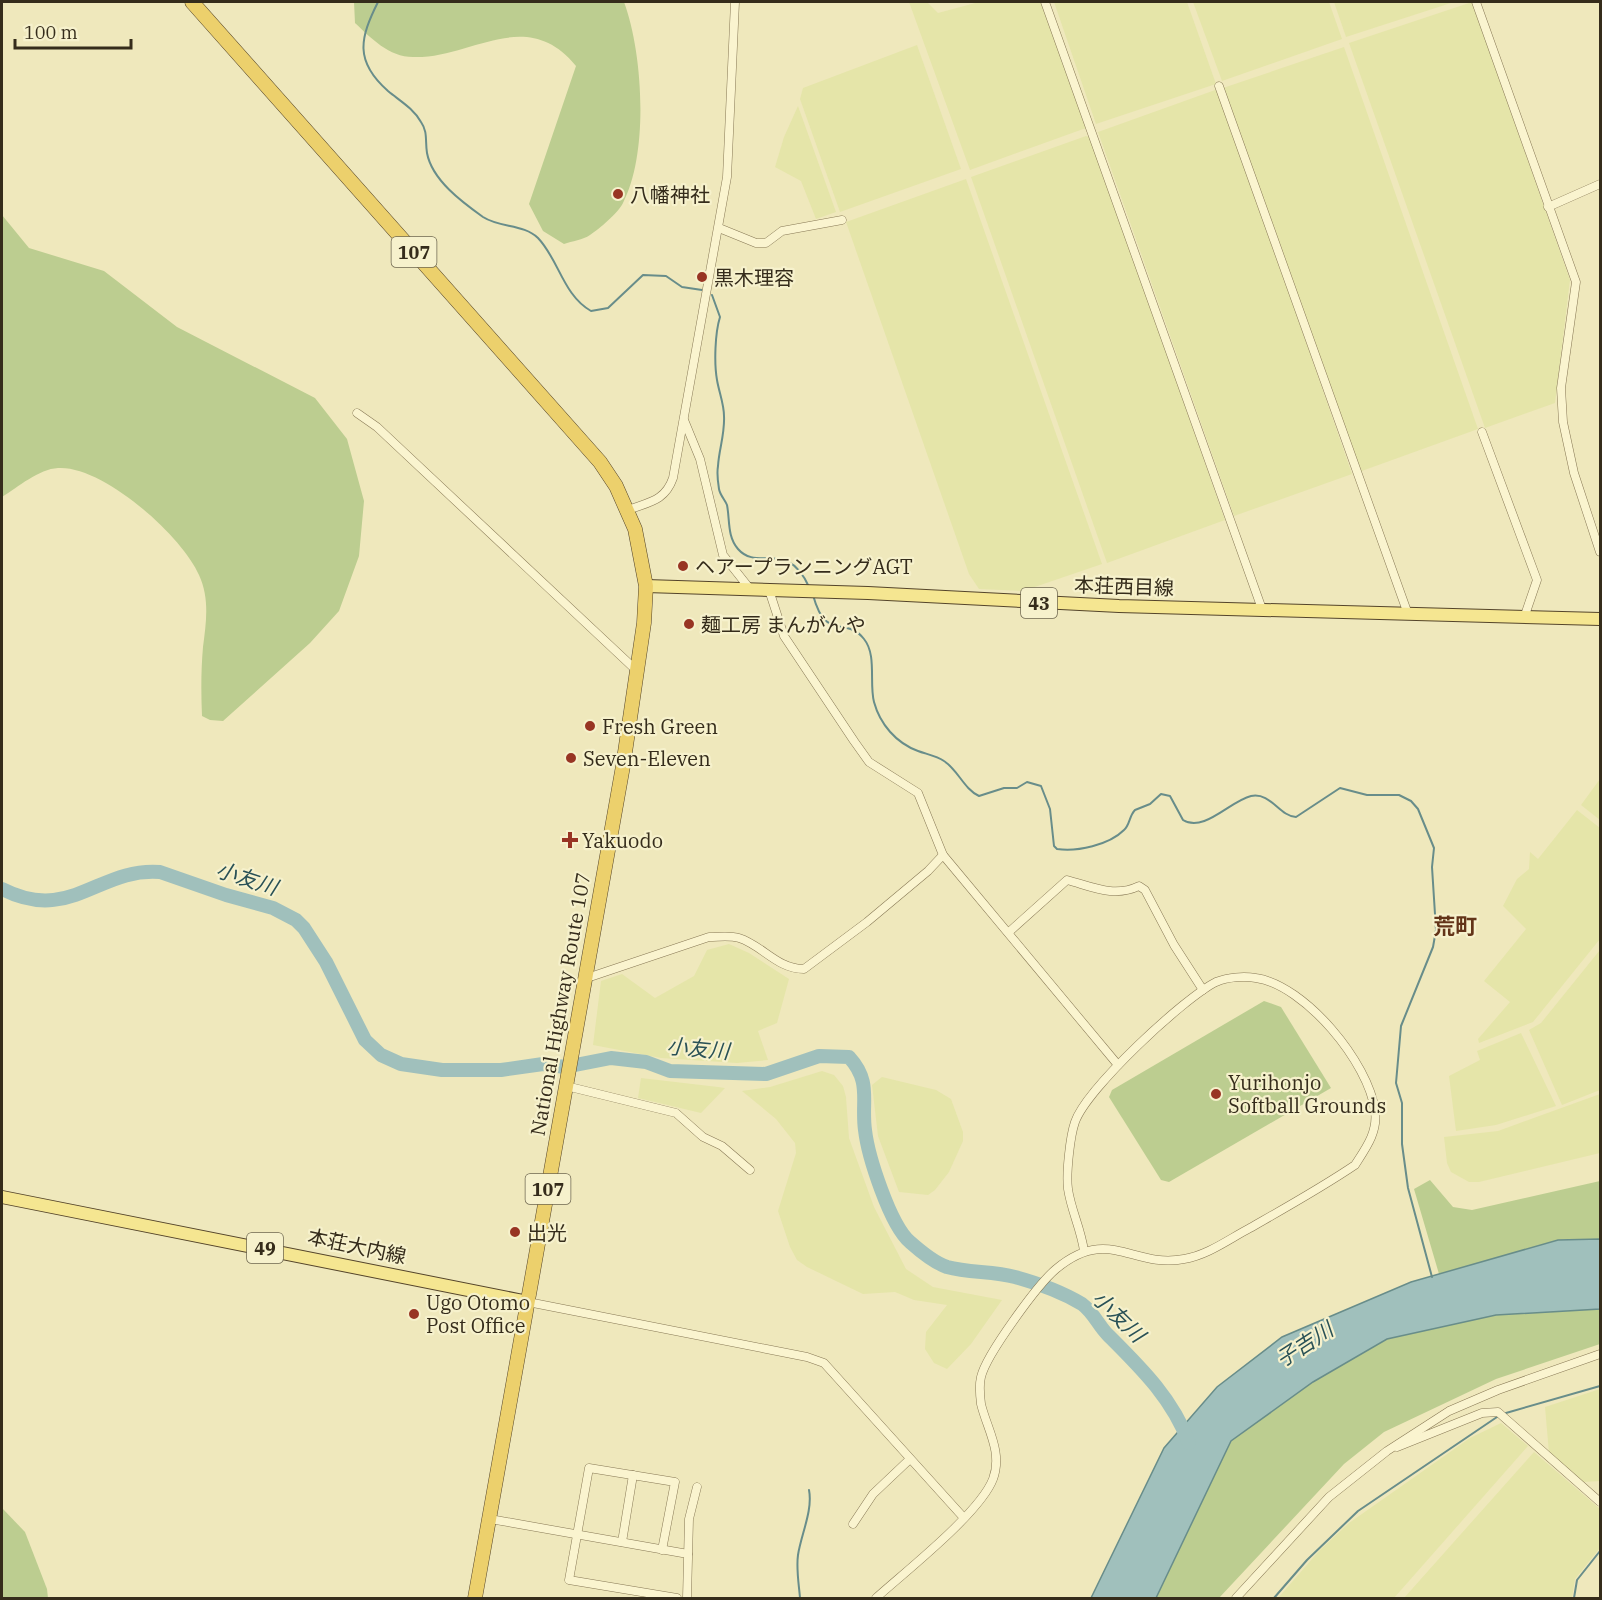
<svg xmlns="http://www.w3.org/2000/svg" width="1602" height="1600" viewBox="0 0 1602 1600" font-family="'IBM Plex Serif','Noto Sans JP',serif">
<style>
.farmland{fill:#e5e5a9}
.green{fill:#bccd90}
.water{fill:#a0c0bc;stroke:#688d8a;stroke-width:1.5}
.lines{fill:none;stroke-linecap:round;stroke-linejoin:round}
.stream{stroke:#688d8a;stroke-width:2}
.river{stroke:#a0c0bc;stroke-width:14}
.minor-casing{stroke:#877855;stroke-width:9}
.primary-casing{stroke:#54442a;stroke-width:14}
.trunk-casing{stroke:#54442a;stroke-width:15}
.minor{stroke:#faf4cf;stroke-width:8}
.primary{stroke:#f5e691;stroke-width:12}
.trunk{stroke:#ecd06c;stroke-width:14}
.poi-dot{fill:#983523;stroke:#f6f1cc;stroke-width:2}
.labels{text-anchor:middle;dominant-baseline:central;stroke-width:4.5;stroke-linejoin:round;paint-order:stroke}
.shield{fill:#f6f1cc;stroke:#6f6750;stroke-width:1.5}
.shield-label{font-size:18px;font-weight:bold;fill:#352c1b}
.poi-label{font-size:20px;fill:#352c1b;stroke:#f6f1cc;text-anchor:start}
.street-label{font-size:20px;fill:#352c1b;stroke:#f6f1cc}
.water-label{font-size:21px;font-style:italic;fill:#295156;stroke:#f6f1cc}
.quarter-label{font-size:22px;font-weight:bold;fill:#633418;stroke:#f6f1cc}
</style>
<rect width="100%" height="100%" fill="#efe8bc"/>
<g class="farmland">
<polygon points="909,2 927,2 938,13 979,2 1042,2 1086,128 970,170"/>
<polygon points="1054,2 1187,2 1216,84 1096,124"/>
<polygon points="1193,2 1329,2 1342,39 1222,81"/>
<polygon points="1334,2 1454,2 1346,37"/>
<polygon points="1472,2 1570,280 1555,403 1485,428 1349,43"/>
<polygon points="917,45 961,169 840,212 800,99 803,88"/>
<polygon points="1344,47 1478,429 1359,472 1223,88"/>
<polygon points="1218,89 1352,474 1234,516 1098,132"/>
<polygon points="798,106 836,212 816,219 801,181 775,167 784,137"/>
<polygon points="1086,136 1091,138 1225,520 1107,563 971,177"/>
<polygon points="966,179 1102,564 1023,591 979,589 969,574 846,222"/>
<polygon points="1600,779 1600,820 1581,805"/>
<polygon points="1577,810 1600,828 1600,939 1533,1022 1479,1043 1478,1039 1510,1002 1484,981 1526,929 1503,906 1517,879 1529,869 1530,852 1538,859"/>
<polygon points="729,944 749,953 789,979 777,1023 758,1031 768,1060 737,1063 661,1058 593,1045 601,981 622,974 655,998 694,976 707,950"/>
<polygon points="1600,950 1600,1090 1562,1105 1529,1030 1541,1023"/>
<polygon points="1521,1033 1556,1106 1496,1125 1456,1131 1449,1076 1480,1060 1477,1051"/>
<polygon points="822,1071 834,1075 843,1086 846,1097 849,1138 874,1207 906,1269 933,1287 1002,1300 971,1344 947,1369 934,1363 925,1349 926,1332 947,1305 914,1300 895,1292 863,1294 807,1267 797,1260 790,1247 778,1211 796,1153 795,1143 776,1119 742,1091 770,1087"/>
<polygon points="882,1077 936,1090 951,1099 963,1132 963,1141 949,1172 935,1190 928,1195 899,1192 878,1136 872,1085"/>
<polygon points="641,1078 718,1087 725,1088 701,1113 638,1098"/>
<polygon points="1600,1094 1600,1153 1479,1182 1469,1182 1451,1172 1447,1163 1444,1137 1498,1131"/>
<polygon points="1600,1389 1600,1481 1583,1482 1549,1453 1545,1407"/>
<polygon points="1501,1423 1528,1446 1394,1598 1278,1598 1319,1551 1349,1523 1470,1438"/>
<polygon points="1534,1452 1600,1509 1600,1548 1575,1579 1572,1598 1404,1598"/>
</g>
<g class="green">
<path d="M354,2H624C643,53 649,153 623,203C618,213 599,229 590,235C583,240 572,241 564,244L543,231L529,204L576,66C526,5 471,59 413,57C389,57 371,38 355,23Z"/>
<path d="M2,215L29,248L104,271L177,327L315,398L347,439L364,501L359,556L339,611L310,643L223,721L210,720L202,716C201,693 201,670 203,647C206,623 210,599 199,575C182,536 103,465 58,468C39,469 18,487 2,497Z"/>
<polygon points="1264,1001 1281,1007 1331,1088 1169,1182 1161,1180 1109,1097 1112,1090"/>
<polygon points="1430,1180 1453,1207 1472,1210 1600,1181 1600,1239 1558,1240 1439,1274 1414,1189"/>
<polygon points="1600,1309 1600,1344 1496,1379 1384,1432 1344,1464 1219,1598 1156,1598 1231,1441 1313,1382 1387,1339 1496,1315"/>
<polygon points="2,1508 25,1532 47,1589 48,1598 2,1598"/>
</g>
<polygon class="water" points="1600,1239 1600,1309 1496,1315 1387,1339 1313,1382 1231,1441 1156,1598 1091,1598 1164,1448 1217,1387 1282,1337 1411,1282 1558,1240"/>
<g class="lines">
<g class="stream">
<path d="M378,2C360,38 354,61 388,91C400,101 413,108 421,122C428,132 425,141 427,153C432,180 462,202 483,217C500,228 524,224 538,238C559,260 563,295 591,311L608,308L643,275L666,276L682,287L702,290"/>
<polyline points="932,2 945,2"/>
<path d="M712,295L720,317C715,333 714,363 717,380C719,392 724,404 724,416C725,434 719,449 718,466C717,472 718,483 719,489C720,495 725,500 727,505C730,520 727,536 738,549C758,572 787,538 809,587"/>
<path d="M813,595C826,643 845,615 864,639C877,655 869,683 874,702C880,724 896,743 918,751C926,754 937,756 944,761C958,770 964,789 979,796L1004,788H1017L1027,782L1041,786L1050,809L1054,846L1057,849C1077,852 1109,845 1124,830C1130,825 1129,816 1135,810L1150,804L1161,794L1170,796L1183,820C1204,833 1230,801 1251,796C1271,792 1279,816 1296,817L1340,788L1367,795H1399L1411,801L1418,809L1434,848L1432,867L1436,930L1433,947L1401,1026L1396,1083L1402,1103V1144L1408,1188L1432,1277"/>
<polyline points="1506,1413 1600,1386"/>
<path d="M800,1598C799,1585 796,1569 798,1555C801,1535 813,1510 809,1490"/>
<polyline points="1274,1598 1307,1560 1358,1511 1497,1417"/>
<polyline points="1574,1598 1577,1580 1600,1551"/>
</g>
<path class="river" d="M2,889C70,924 99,867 160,872L226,895L273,908L296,920L304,928L326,962L365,1040L381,1055L401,1064L442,1070H501L543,1064L565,1067L611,1058L646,1062L670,1071L766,1074L819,1056L849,1057C872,1082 861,1101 865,1130C868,1156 890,1225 910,1242C919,1250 935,1263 947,1267C969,1273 993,1271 1015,1277C1037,1283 1062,1292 1082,1304C1094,1313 1098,1325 1108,1335C1141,1368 1172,1398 1189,1443"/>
<g class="minor-casing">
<g id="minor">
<polyline points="1045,2 1262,609"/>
<polyline points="1476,2 1576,282 1561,388 1563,422 1574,473 1600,552"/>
<polyline points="1219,86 1408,614"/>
<polyline points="1548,207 1600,184"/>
<polyline points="719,228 756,243 766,243 782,231 842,220"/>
<polyline points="357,413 377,427 636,670"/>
<polyline points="684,420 700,459 723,555 750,589"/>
<polyline points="1482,432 1537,580 1525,615"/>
<path d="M628,510C649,502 665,501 673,478L727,177L735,2"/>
<polyline points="769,590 784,636 854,741 869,762 918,793 943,855 1118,1065"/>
<path d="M1009,932L1067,880C1093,887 1114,898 1139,886L1145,890L1174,945L1203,990"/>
<path d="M584,979L709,937C719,937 729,935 739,938C762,945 777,969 804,969L867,922L928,871L943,855"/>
<polyline points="566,1086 676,1113 703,1137 722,1146 750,1170"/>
<polyline points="528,1302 807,1357 824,1363 964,1518"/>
<polyline points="1397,1447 1482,1413 1498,1412 1600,1502"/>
<polyline points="490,1519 688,1554"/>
<polyline points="853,1524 873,1494 910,1459"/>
<polyline points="622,1542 633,1475"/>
<polyline points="662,1550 675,1482 589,1468 569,1580 677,1598"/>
<polyline points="687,1598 689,1519 697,1487"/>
<path d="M876,1598C906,1571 980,1513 993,1479C1003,1452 987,1429 981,1404C980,1396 979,1385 981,1377C986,1355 1038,1284 1056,1269C1109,1225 1132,1269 1184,1259C1208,1255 1229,1239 1250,1228C1285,1208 1321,1188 1355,1165C1366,1148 1378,1132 1375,1111C1369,1063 1305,985 1256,978C1244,976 1228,977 1216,982C1184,998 1087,1088 1075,1122C1070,1136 1066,1174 1068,1189C1071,1210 1081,1229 1084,1251"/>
<polyline points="1236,1598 1329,1497 1387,1451 1449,1411 1498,1390 1600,1354"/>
</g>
</g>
<g class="primary-casing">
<g id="primary">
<polyline points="646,586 868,593 1119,606 1600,619"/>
<polyline points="2,1197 528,1302"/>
</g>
</g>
<g class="trunk-casing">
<polyline id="trunk" points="192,2 600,462 616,486 635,529 646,586 644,623 623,766 475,1598"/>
</g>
<use href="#minor" class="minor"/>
<use href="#primary" class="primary"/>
<use href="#trunk" class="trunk"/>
</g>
<g class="poi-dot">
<circle cx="618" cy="194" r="6"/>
<circle cx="702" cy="277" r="6"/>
<circle cx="683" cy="566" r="6"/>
<circle cx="689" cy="624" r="6"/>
<circle cx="590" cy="726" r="6"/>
<circle cx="571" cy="758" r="6"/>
<path d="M567 831h6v6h6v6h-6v6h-6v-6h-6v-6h6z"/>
<circle cx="1216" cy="1094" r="6"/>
<circle cx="515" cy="1232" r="6"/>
<circle cx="414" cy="1314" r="6"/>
</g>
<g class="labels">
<g class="shield">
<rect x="391.5" y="237" width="45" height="30" rx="4.5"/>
<rect x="1021" y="588" width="36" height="30" rx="4.5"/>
<rect x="525.5" y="1174" width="45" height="30" rx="4.5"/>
<rect x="247" y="1233" width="36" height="30" rx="4.5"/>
</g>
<g class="shield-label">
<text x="414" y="252">107</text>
<text x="1039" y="603">43</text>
<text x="548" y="1189">107</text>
<text x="265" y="1248">49</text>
</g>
<g class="poi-label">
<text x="630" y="194">八幡神社</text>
<text x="714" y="277">黒木理容</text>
<text x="695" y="566">ヘアープランニングAGT</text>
<text x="701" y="624">麺工房 まんがんや</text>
<text x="602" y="726">Fresh Green</text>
<text x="583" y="758">Seven-Eleven</text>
<text x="582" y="840">Yakuodo</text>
<text x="1228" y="1082">Yurihonjo<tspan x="1228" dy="23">Softball Grounds</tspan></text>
<text x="527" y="1232">出光</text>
<text x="426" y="1302">Ugo Otomo<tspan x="426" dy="23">Post Office</tspan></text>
</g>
<g class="street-label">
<text transform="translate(1124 586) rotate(2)">本荘西目線</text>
<text transform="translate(560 1004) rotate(-80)">National Highway Route 107</text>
<text transform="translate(357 1246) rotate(12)">本荘大内線</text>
</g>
<g class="water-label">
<text transform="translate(247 878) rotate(18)">小友川</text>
<text transform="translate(698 1048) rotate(5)">小友川</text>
<text transform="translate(1119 1316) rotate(44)">小友川</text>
<text transform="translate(1304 1344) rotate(-33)">子吉川</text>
</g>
<g class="quarter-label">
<text x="1455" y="925">荒町</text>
</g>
</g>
<rect width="1602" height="1600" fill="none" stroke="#352c1b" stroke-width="6"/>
<path d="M15 39v9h116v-9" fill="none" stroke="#352c1b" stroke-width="3"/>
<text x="24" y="39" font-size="18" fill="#352c1b" stroke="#f6f1cc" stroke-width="4.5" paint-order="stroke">100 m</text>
</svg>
